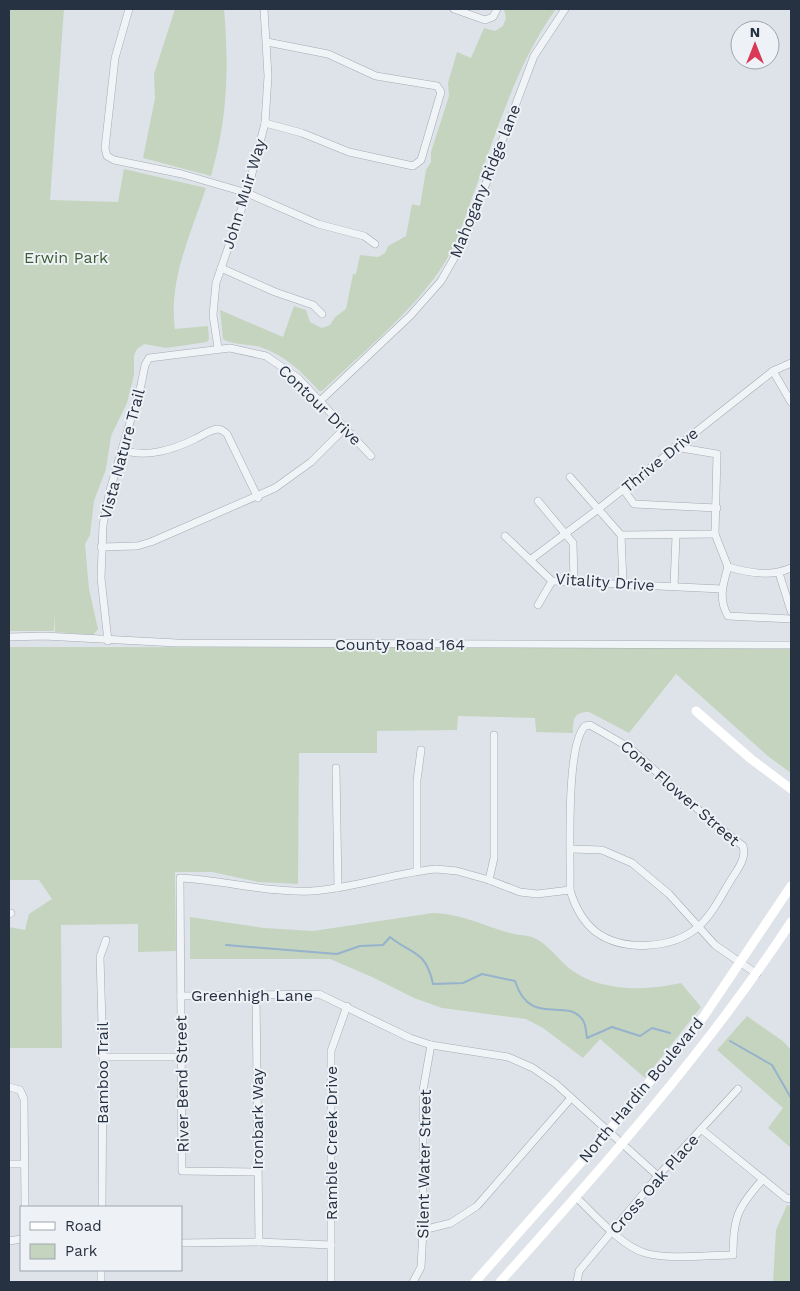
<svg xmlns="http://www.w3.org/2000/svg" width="800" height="1291" viewBox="0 0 800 1291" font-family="'Work Sans',sans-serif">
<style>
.green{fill:#c5d4bf}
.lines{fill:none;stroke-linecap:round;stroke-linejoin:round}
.stream{stroke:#96b2cc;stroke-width:2}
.street-casing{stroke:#a3aab3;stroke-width:8}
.street{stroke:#f1f4f7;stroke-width:7}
.secondary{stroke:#fff;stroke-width:9}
.labels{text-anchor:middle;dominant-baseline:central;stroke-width:4;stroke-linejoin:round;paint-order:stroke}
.street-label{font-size:16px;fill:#263141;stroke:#eef2f7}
.park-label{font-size:16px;fill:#3c5e32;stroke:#eef2f7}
</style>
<rect width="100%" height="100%" fill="#dee3e9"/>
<g class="green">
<path d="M9,9H64L50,200L118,202L124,169L206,188C191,233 168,281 175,329L208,326L209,339L207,342L166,348L144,344L137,349L134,355V375L127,403L111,436L106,469L94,501L90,535L85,544L89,589L98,629L93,635L55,632L54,612V631H9Z"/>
<path d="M175,9H224C229,69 228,117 211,176L143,158L155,98L154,74Z"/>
<path d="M504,9H556C516,64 497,132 473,195C465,218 458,241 445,262C418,307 361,354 322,391H319C302,372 285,355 260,347C250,344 231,345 223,339L220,310L283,337L294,306L306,310L310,322L322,328L330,325L335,317L346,309L353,274H356L360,255L378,257L385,253L388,246L406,236L412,204L420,206L426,170L431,162V152L449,96L448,83L457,52L471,58L484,28L495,31L503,26L506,18Z"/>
<path d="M9,647L791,648V773L769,757L676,674L629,733L589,712C573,712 573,720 573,733L536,732L535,718L458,716L457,730L377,731V753H299L298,884L258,882L212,872H175L176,951L138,952V924L61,925L62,1048H9V927L25,930L29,914L52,899L39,880H9Z"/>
<path d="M433,913C463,914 481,925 510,933C517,935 525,935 532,937C546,942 559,960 570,969C600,992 646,991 681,983L701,1007L645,1078L600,1039L583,1058L543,1028L526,1019L442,1008L414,998L372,977L330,959H190V917L264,928L313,931Z"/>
<polygon points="747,1016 784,1042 791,1050 791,1148 768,1128 783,1108 717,1050"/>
<polygon points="787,1205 791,1206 791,1282 773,1282 776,1230"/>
</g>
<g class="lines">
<g class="stream">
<path d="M226,945L337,954L360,946L383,945L390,937C412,955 426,950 433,984L463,983L482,974L515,981C530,1028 565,997 582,1019C586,1023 586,1032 587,1038L612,1027L640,1036L652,1028L670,1033"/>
<polyline points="730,1041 772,1065 791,1098"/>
</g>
<g class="street-casing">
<g id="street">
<polyline points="129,9 115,58 105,148 107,156 114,160 182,174 247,193 318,224 364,236 375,244"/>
<polyline points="454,9 485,20 493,17 497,9"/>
<polyline points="265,123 302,133 349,152 413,166 421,160 441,92 437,86 376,76 328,54 267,42"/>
<polyline points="221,268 275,292 313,305 322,314"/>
<polyline points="218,348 213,315 216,283 247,193 265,123 268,76 264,9"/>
<polyline points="773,371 791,402"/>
<polyline points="320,401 410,316 441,281 465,239 534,56 565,9"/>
<polyline points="675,447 717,454 715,534 728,567"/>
<path d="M122,450C147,458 172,450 195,439C201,436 210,430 217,429C221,429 224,431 227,434L258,498"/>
<polyline points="570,477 621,535 715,534"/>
<polyline points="623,489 634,504 717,508"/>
<polyline points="538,501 573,543 574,582"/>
<polyline points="621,535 623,584"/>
<polyline points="505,536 552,581 722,589"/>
<polyline points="101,547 137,546 151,542 275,488 311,462 345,428"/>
<polyline points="530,560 597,510 773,371 791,363"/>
<path d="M728,567C723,584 718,599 728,616L791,619"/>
<path d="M728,567C750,573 770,577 791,568"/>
<polyline points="779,573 791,611"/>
<polyline points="674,586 676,536"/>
<polyline points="538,605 552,581"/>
<polyline points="9,637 44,636 177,643 791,645"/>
<polyline points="108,641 101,578 103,525 110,490 141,385 145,365 149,358 230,348 266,356 298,378 371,456"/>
<path d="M590,725L630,748L711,821L743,846C747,860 736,871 729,883C720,898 711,916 698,927C673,949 623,952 596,932C582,921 575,907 570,890C571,858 565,747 585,726Z"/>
<polyline points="336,768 338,888"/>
<polyline points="571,849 602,850 632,863 669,894 715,945 757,974"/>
<polyline points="417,871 417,780 421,750"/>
<polyline points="489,880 494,858 494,735"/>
<polyline points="9,914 11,913"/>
<polyline points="181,996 319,994 410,1038 431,1045 508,1057 533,1068 556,1084 658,1176"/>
<polyline points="256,996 259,1242"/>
<polyline points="103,1057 181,1057"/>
<polyline points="9,1087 20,1090 24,1099 25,1207"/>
<polyline points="701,1129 786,1198 791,1199"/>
<polyline points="9,1164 24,1164"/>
<path d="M257,1172L182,1171L180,878C224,880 267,893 312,891C354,888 394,873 436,869L457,871L489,880L520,892L537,894L570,890"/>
<path d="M576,1197C594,1214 621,1246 645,1253C670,1260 707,1255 733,1255C733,1217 738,1207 763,1179"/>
<polyline points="102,1207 103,1057 100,957 106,940"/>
<polyline points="423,1230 451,1223 477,1206 571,1098"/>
<polyline points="9,1241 21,1239"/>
<polyline points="181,1243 259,1242 331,1245"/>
<polyline points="101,1282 101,1270"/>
<polyline points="331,1282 331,1051 347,1006"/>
<polyline points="413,1282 421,1267 423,1230 423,1090 431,1045"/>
<polyline points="577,1282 579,1271 658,1176 738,1089"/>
</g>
</g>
<use href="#street" class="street"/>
<g class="secondary">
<polyline points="696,711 751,759 791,789"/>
<polyline points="475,1282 608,1132 704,1016 791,886"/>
<path d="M500,1282C603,1167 706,1052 791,922"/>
</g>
</g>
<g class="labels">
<g class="street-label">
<text transform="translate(485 181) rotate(-68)">Mahogany Ridge lane</text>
<text transform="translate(244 194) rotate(-73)">John Muir Way</text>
<text transform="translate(320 405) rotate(44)">Contour Drive</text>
<text transform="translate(122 454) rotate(-75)">Vista Nature Trail</text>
<text transform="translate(660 460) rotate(-39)">Thrive Drive</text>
<text transform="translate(605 582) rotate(4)">Vitality Drive</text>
<text x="400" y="644">County Road 164</text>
<text transform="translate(680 793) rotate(41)">Cone Flower Street</text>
<text x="252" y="995">Greenhigh Lane</text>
<text transform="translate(102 1073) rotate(-90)">Bamboo Trail</text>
<text transform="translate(182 1084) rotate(-91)">River Bend Street</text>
<text transform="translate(641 1090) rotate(-50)">North Hardin Boulevard</text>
<text transform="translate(257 1119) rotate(-90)">Ironbark Way</text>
<text transform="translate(331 1143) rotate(-90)">Ramble Creek Drive</text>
<text transform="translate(424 1164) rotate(-89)">Silent Water Street</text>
<text transform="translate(654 1184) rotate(-49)">Cross Oak Place</text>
</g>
<g class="park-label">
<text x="66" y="257">Erwin Park</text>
</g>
</g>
<rect width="800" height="1291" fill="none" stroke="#263141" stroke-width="20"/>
<rect x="20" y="1206" width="162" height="65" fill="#eef2f7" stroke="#9ea5ae"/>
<rect x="30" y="1222" width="25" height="8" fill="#ffffff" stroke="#9ea5ae"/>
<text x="65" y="1231" font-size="15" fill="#263141">Road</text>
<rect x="30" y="1244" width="25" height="15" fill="#c5d4bf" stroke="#9ea5ae"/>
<text x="65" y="1256" font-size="15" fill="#263141">Park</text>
<g transform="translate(755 45)"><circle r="24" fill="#eef2f7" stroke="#9ea5ae"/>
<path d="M0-4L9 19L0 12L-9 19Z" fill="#d93856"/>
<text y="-8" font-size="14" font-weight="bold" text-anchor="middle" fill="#263141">N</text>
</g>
</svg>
